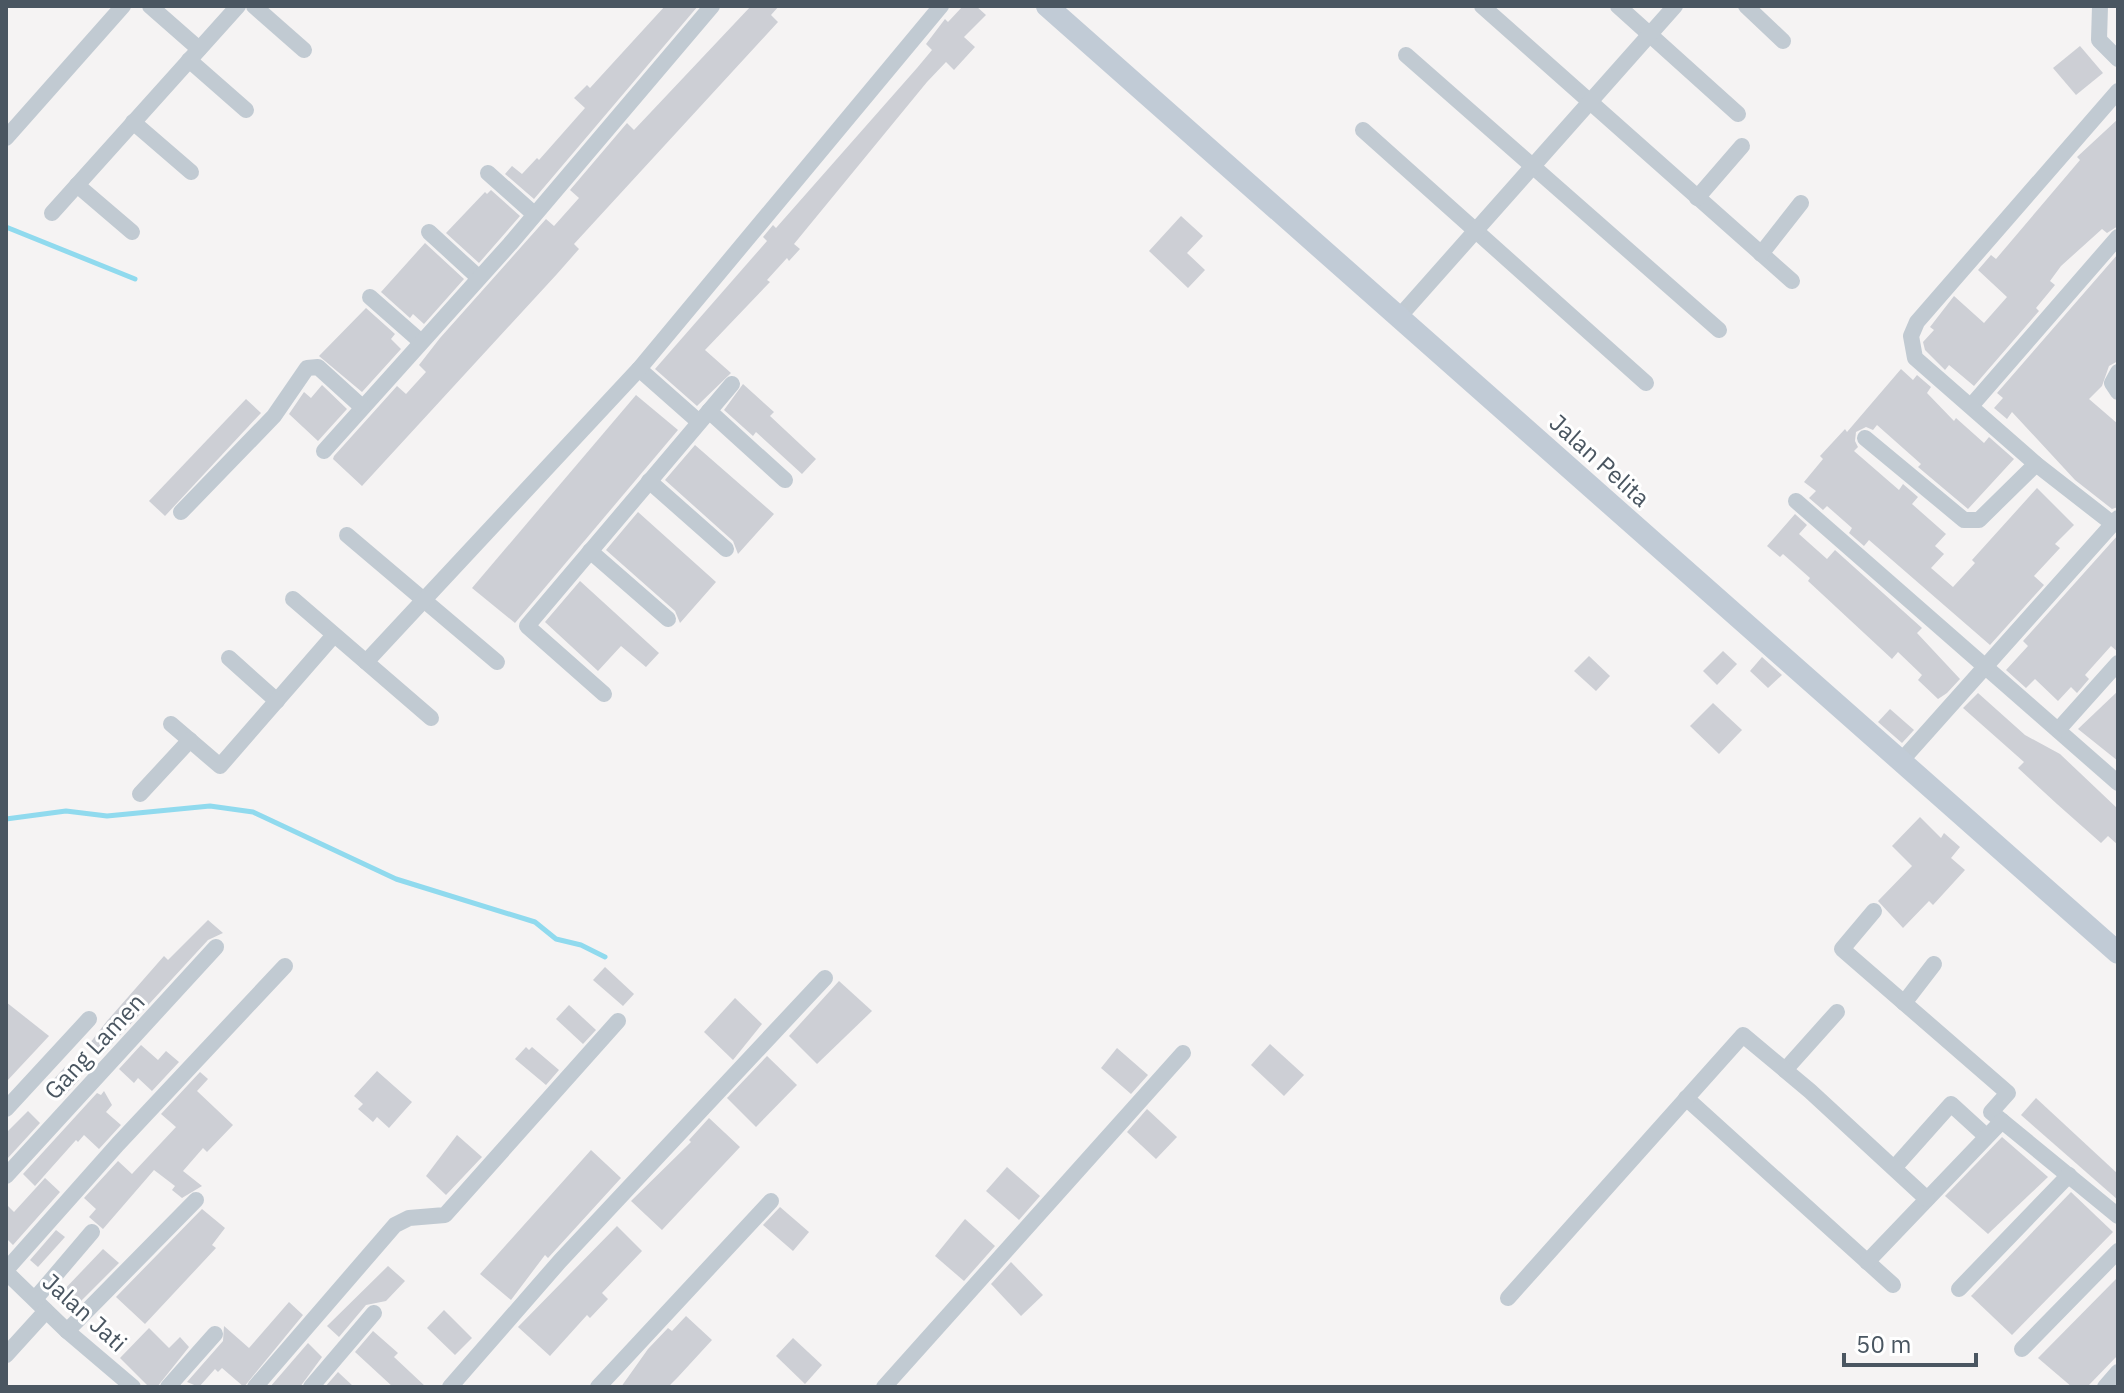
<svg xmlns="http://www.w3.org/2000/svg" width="2124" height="1393" viewBox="0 0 2124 1393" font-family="'IBM Plex Sans',sans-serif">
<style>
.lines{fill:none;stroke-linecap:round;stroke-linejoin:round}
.stream{stroke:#90daee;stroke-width:5}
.building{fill:#cdcfd5}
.street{stroke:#c1cad2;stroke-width:16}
.secondary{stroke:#c1cbd6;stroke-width:22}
.labels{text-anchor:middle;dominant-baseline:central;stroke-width:6;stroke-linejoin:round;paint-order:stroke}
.street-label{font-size:24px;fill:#4a5661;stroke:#fff}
</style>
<rect width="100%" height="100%" fill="#f5f3f3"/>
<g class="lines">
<g class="stream">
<polyline points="6,227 135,279"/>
<polyline points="6,819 66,811 107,816 210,806 253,812 396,879 535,922 556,939 581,945 605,957"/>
</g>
</g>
<g class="building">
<polygon points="665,6 698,6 534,199 505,174 512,166 522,174 537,158 539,160 585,108 574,98 587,85 590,88"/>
<polygon points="751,6 779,6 771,15 778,22 574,244 579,249 557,274 362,486 333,459 334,456 397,386 406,394 426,372 419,365 440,338 546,219 554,226 579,198 570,190 627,123 634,130"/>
<polygon points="963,6 976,6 986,15 964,37 975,47 954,70 946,62 927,82 794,244 800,249 789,261 787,258 767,280 770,282 705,350 731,373 697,406 655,369 767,241 763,237 773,225 776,228 917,68 932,50 926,44 945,19 948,22"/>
<polygon points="2080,46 2103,73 2076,95 2053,68"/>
<polygon points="2118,119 2118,226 2107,233 2102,229 2061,266 2050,281 2055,285 2036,308 2039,311 1974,386 1949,365 1945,370 1925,350 1923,342 1934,330 1930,327 1954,296 1984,323 2007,297 1978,270 1991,255 1996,259 2080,160 2077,157"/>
<polygon points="491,190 520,216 479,263 446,233 485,192 487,194"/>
<polygon points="1181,216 1203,236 1187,253 1205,270 1188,288 1149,251"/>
<polygon points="425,243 464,279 424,324 413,314 410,318 381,292"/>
<polygon points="2118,254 2118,361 2109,366 2102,386 2089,399 2118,424 2118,507 2112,509 2075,480 2012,412 2007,419 1994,408 2003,398 1997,393"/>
<polygon points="366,308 395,334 391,339 401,349 362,392 319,356"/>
<polygon points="1901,369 1913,380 1917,375 1931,387 1927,393 1954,421 1956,418 1984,443 1989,437 2014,459 1968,509 1918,467 1921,464 1877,425 1873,430 1866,427 1856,432 1855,441 1858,447 1854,451 1899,490 1903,484 1918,497 1912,504 1946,534 1935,546 1944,554 1931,568 1953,587 1975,563 1972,560 2037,488 2074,525 2055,544 2060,548 2034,576 2044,585 1990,645 1869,540 1864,546 1849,533 1852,528 1827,506 1823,510 1809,498 1816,491 1804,482 1823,459 1820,456 1845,429 1847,432"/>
<polygon points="743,384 774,412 770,416 816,459 802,474 756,432 753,436 724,410"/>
<polygon points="322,385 347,409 318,441 289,414 304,392 311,398"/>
<polygon points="636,395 678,430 515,623 472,588"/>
<polygon points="246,399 261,413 165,516 149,501"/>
<polygon points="695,445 774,514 738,554 733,541 665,480"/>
<polygon points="638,512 716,582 680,623 675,611 606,550"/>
<polygon points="1795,514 1807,525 1799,534 1827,559 1835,550 1922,628 1917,633 1960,679 1947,693 1938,699 1918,680 1922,675 1898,652 1892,659 1808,581 1810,578 1783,554 1780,557 1767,546"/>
<polygon points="2118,535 2118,652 2111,646 2085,675 2089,679 2077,693 2071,687 2058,701 2035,679 2026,688 2006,670 2028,646 2023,641"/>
<polygon points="580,581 659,653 646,667 621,646 598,671 545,622"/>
<polygon points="1723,651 1737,664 1717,685 1703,671"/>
<polygon points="1589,656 1610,676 1596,691 1574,671"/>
<polygon points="1762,657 1782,675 1768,688 1750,671"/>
<polygon points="2118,691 2118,761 2078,729"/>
<polygon points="1978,693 2025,735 2060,754 2118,809 2118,845 2108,836 2101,843 2057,804 2018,768 2024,762 1963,708"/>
<polygon points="1713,703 1742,730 1719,754 1690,726"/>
<polygon points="1890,709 1914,730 1902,743 1878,722"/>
<polygon points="1920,817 1941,838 1944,833 1960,847 1951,858 1965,870 1933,905 1929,901 1903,928 1878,901 1912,866 1892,846"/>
<polygon points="208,920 223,933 208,940 103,1054 90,1043 107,1021 164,956 168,960"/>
<polygon points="605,967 634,994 623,1006 593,980"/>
<polygon points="839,981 872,1011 817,1064 789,1036"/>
<polygon points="735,998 762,1024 733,1060 704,1032"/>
<polygon points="6,1002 49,1036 6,1082"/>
<polygon points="569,1005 596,1030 583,1044 556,1019"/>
<polygon points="1270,1044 1304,1075 1284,1096 1251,1065"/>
<polygon points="141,1045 158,1060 166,1051 179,1062 152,1091 138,1078 134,1083 119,1069"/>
<polygon points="526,1047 529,1050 532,1047 559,1070 546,1085 515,1059"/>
<polygon points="1117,1048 1148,1075 1131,1094 1101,1068"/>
<polygon points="767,1056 797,1085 756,1127 727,1098"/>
<polygon points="65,1067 79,1080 65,1095 51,1082"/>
<polygon points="377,1071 412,1102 389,1128 377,1117 373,1122 358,1109 363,1104 354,1096"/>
<polygon points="200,1072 208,1079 197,1091 233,1125 207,1152 203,1148 183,1171 202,1186 182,1198 172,1190 175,1186 154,1170 103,1229 89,1217 96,1209 84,1198 118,1161 132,1174 176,1127 161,1114"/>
<polygon points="104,1091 112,1105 106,1112 121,1125 99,1149 84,1135 78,1142 76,1140 35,1186 23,1174 97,1093 101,1095"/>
<polygon points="2036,1098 2118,1174 2118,1200 2021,1115"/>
<polygon points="1147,1109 1177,1137 1156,1159 1127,1132"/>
<polygon points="28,1111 40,1123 7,1159 6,1133"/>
<polygon points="709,1118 740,1147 662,1230 631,1201 691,1142 689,1140"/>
<polygon points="457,1135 482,1157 446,1195 426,1176"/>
<polygon points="2002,1137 2048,1177 1988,1234 1945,1196"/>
<polygon points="591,1150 621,1178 548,1258 545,1255 511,1300 480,1274"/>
<polygon points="1007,1167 1040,1196 1019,1220 986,1191"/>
<polygon points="45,1178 60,1192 13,1245 6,1238 6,1204 14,1212"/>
<polygon points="2071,1192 2113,1232 2012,1335 1971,1296"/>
<polygon points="780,1207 809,1232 793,1251 763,1225"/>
<polygon points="202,1209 225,1228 212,1245 216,1248 145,1324 116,1297"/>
<polygon points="965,1219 995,1246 964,1281 935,1256"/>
<polygon points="617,1226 642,1251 602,1293 608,1299 590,1318 587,1315 550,1356 518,1327"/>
<polygon points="56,1230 65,1237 38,1267 30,1260"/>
<polygon points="103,1249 119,1263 75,1307 61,1293"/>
<polygon points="1011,1262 1043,1295 1021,1316 991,1284"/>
<polygon points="388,1266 405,1281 386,1301 366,1305 339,1337 327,1326"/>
<polygon points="2118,1277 2118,1355 2087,1387 2072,1387 2038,1358"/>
<polygon points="289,1302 303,1315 244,1387 222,1368 218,1372 215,1369 199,1387 187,1382 223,1341 224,1326 249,1348"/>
<polygon points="444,1310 472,1338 455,1355 427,1328"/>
<polygon points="686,1316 712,1340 678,1377 668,1387 621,1387 648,1349 668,1328 672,1331"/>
<polygon points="149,1328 169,1348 180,1337 189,1347 157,1387 149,1387 120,1358"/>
<polygon points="373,1331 398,1353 394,1357 426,1387 393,1387 355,1352"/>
<polygon points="793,1338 822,1365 805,1384 776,1356"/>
<polygon points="308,1343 322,1357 300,1387 270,1387"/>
<polygon points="338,1372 354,1387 325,1387"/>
</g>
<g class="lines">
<g class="street">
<polyline points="150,6 199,49"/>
<polyline points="254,6 304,50"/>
<polyline points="1482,6 1792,281"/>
<polyline points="1618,6 1738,114"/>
<polyline points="1746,6 1783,41"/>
<polyline points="2100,6 2099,40 2118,59"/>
<polyline points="1406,55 1719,330"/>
<polyline points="189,60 246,110"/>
<polyline points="133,122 191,172"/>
<polyline points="1363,130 1646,383"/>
<polyline points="6,138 123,6"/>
<polyline points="488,173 534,214"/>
<polyline points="77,185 132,232"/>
<polyline points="1697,198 1742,146"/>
<polyline points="52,213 238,6"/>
<polyline points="429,232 478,277"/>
<polyline points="1761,254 1801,203"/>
<polyline points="370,297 420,341"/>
<polyline points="1399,317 1675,6"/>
<polyline points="639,369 699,422"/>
<polyline points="2118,372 2112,383 2118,392"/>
<polyline points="1971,406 2118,237"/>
<polyline points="709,411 785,480"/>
<polyline points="1865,438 1964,520 1979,520 2036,464"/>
<polyline points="324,451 510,244 712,6"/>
<polyline points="649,481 726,549"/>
<polyline points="1796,501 2118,783"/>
<polyline points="181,512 274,416 307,368 318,367 362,407"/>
<polyline points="2113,524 2036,464 1915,358 1911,336 1917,322 2118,91"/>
<polyline points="347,535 497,662"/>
<polyline points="590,551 668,619"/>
<polyline points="293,599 431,718"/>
<polyline points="229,658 277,701"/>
<polyline points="366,662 639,369 941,6"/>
<polyline points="604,694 527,626 732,384"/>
<polyline points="171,724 220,766 334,635"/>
<polyline points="2058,730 2118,663"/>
<polyline points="1901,761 2118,518"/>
<polyline points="140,794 190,740"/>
<polyline points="1874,911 1842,949 2008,1093 1991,1112 2002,1121"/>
<polyline points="1904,1003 1934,964"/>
<polyline points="1785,1070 1837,1012"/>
<polyline points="1686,1098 1893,1285"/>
<polyline points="6,1109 89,1019"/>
<polyline points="1894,1168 1951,1104 1986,1136"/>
<polyline points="6,1176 216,947"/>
<polyline points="1867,1262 2002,1121 2118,1216"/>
<polyline points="6,1270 118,1144 285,966"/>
<polyline points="6,1272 67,1331 133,1387"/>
<polyline points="1959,1289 2069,1175"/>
<polyline points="1508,1298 1743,1035 1810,1091 1927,1199"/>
<polyline points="35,1299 92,1232"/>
<polyline points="67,1331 196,1200"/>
<polyline points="2022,1349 2118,1251"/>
<polyline points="6,1355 46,1311"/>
<polyline points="168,1387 215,1334"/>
<polyline points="255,1387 395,1225 409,1218 445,1215 618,1021"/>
<polyline points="311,1387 374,1313"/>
<polyline points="450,1387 560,1261 825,978"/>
<polyline points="598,1387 771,1201"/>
<polyline points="884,1387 1183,1053"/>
<polyline points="2105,1387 2118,1372"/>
</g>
<polyline class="secondary" points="1047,6 2118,953"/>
</g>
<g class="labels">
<g class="street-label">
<text transform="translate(1600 460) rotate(42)">Jalan Pelita</text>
<text transform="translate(94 1046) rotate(-47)">Gang Lamen</text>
<text transform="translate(85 1312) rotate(42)">Jalan Jati</text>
</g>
</g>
<rect width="2124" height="1393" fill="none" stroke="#4a5661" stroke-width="16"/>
<path d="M1844 1353v12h132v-12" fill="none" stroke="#4a5661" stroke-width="4"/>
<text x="1856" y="1353" font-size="24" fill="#4a5661" stroke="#ffffff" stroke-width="6" paint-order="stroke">50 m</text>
</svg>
